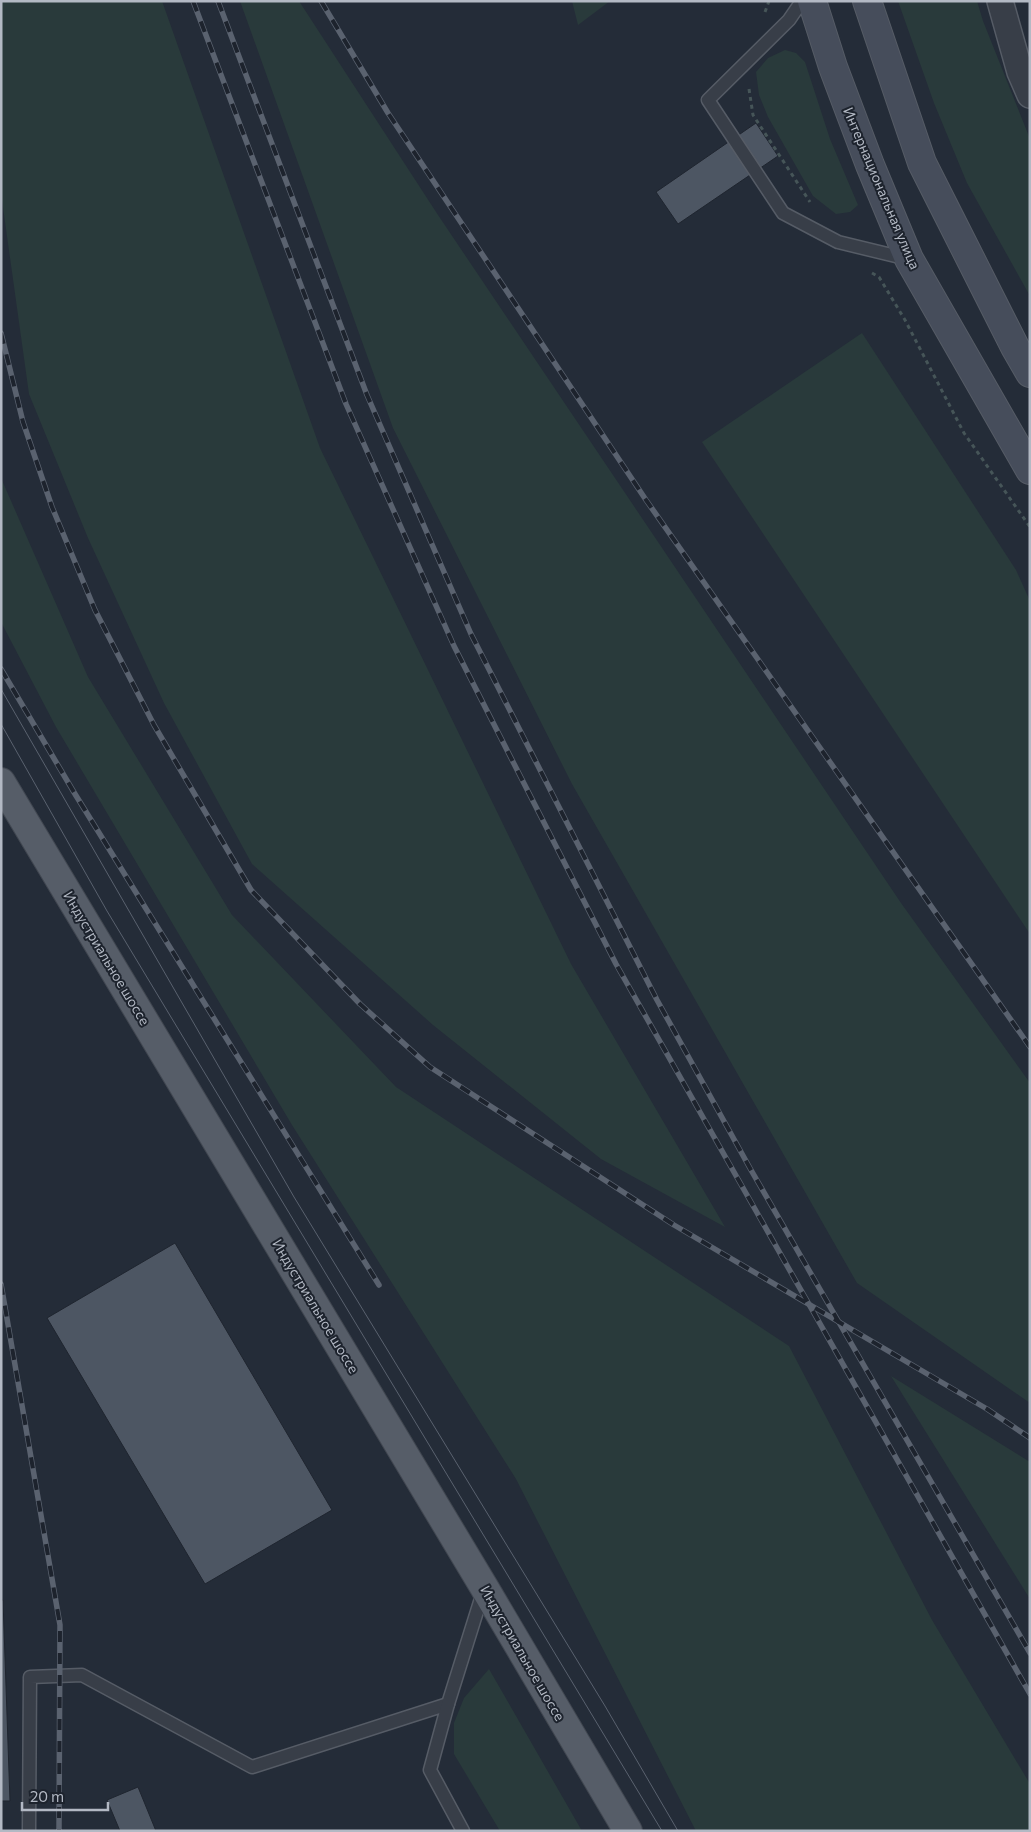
<svg xmlns="http://www.w3.org/2000/svg" width="1031" height="1832" viewBox="0 0 1031 1832" font-family="Commissioner,sans-serif">
<style>
.green{fill:#293a3b}
.building{fill:#4d5663;stroke:#1f252f}
.lines{fill:none;stroke-linecap:round;stroke-linejoin:round}
.lane-casing{stroke:#565c66;stroke-width:15}
.street-casing{stroke:#565c66;stroke-width:28}
.secondary-casing{stroke:#565c66;stroke-width:30}
.primary-casing{stroke:#414751;stroke-width:30}
.path{stroke:#465558;stroke-width:3;stroke-dasharray:4 4;stroke-linecap:butt}
.lane{stroke:#383e48;stroke-width:12}
.street{stroke:#383e48;stroke-width:25}
.secondary{stroke:#464d5b;stroke-width:28}
.primary{stroke:#565d68;stroke-width:28}
.tram{stroke:#5a626f;stroke-width:1}
.rail-casing{stroke:#5a626f;stroke-width:5.5}
.rail{stroke:#1d232d;stroke-width:4;stroke-dasharray:11;stroke-linecap:butt}
.labels{text-anchor:middle;dominant-baseline:central;stroke-width:4;stroke-linejoin:round;paint-order:stroke}
.street-label{font-size:14px;fill:#b3b9c4;stroke:#1d232d}
</style>
<rect width="100%" height="100%" fill="#242c38"/>
<g class="green">
<polygon points="1,1 162,1 320,448 571,964 725,1227 601,1159 433,1025 252,864 164,703 88,538 29,394 1,193"/>
<polygon points="240,1 299,1 438,215 901,903 1030,1083 1030,1403 857,1283 572,784 393,428"/>
<polygon points="572,1 610,1 578,25"/>
<polygon points="898,1 977,1 983,21 1030,139 1030,296 967,183 934,103"/>
<polygon points="785,50 796,53 805,62 830,139 858,205 850,212 836,214 813,196 768,117 759,95 756,72 768,58"/>
<polygon points="862,333 1016,570 1030,601 1030,934 702,442"/>
<polygon points="1,478 88,677 232,915 396,1087 789,1346 932,1620 1030,1784 1030,1831 696,1831 516,1479 292,1125 56,727 1,622"/>
<polygon points="891,1376 1030,1462 1030,1599"/>
<polygon points="489,1669 582,1831 500,1831 454,1754 454,1723 464,1698"/>
</g>
<g class="building">
<polygon points="756,123 778,156 678,224 656,192"/>
<polygon points="175,1243 332,1510 205,1584 47,1318"/>
<polygon points="1,1600 3,1600 10,1801 1,1801"/>
<polygon points="138,1787 156,1831 120,1831 107,1800"/>
</g>
<g class="lines">
<g class="lane-casing">
<g id="lane">
<polyline points="802,1 789,20 708,100 783,213 838,242 908,259"/>
<polyline points="29,1831 30,1677 82,1675 252,1767 448,1704"/>
<polyline points="463,1831 430,1770 448,1704 484,1589"/>
</g>
</g>
<g class="street-casing">
<polyline id="street" points="1000,1 1020,72 1030,95"/>
</g>
<g class="secondary-casing">
<g id="secondary">
<polyline points="812,1 833,67 870,165 909,259 1030,470"/>
<polyline points="867,1 922,163 1015,347 1030,373"/>
</g>
</g>
<g class="primary-casing">
<polyline id="primary" points="1,782 484,1587 628,1831"/>
</g>
<g class="path">
<polyline points="765,12 769,1"/>
<polyline points="749,89 753,115 810,202"/>
<polyline points="872,273 879,277 905,320 964,433 1030,527"/>
</g>
<use href="#lane" class="lane"/>
<use href="#street" class="street"/>
<use href="#secondary" class="secondary"/>
<use href="#primary" class="primary"/>
<g class="tram">
<polyline points="1,689 294,1197 605,1706 678,1831"/>
<polyline points="1,724 107,911 662,1831"/>
</g>
<g class="rail-casing">
<g id="rail">
<polyline points="193,1 346,404 454,646 616,964 1030,1694"/>
<polyline points="218,1 367,395 471,634 657,1000 751,1170 1030,1653"/>
<polyline points="321,1 388,113 646,500 1030,1047"/>
<polyline points="1,333 23,422 52,507 95,610 154,725 251,890 360,1004 430,1067 674,1225 987,1409 1030,1438"/>
<polyline points="1,669 75,794 379,1285"/>
<polyline points="1,1284 60,1625 59,1831"/>
</g>
</g>
<use href="#rail" class="rail"/>
</g>
<g class="labels">
<g class="street-label">
<text transform="translate(882 188) rotate(67)">Интернациональная улица</text>
<text transform="translate(107 958) rotate(59)">Индустриальное шоссе</text>
<text transform="translate(316 1306) rotate(59)">Индустриальное шоссе</text>
<text transform="translate(523 1653) rotate(60)">Индустриальное шоссе</text>
</g>
</g>
<rect width="1031" height="1832" fill="none" stroke="#b3b9c4" stroke-width="5"/>
<path d="M22 1802v8h86v-8" fill="none" stroke="#b3b9c4" stroke-width="2.5"/>
<text x="30" y="1802" font-size="15" fill="#b3b9c4" stroke="#1d232d" stroke-width="4" paint-order="stroke">20 m</text>
</svg>
